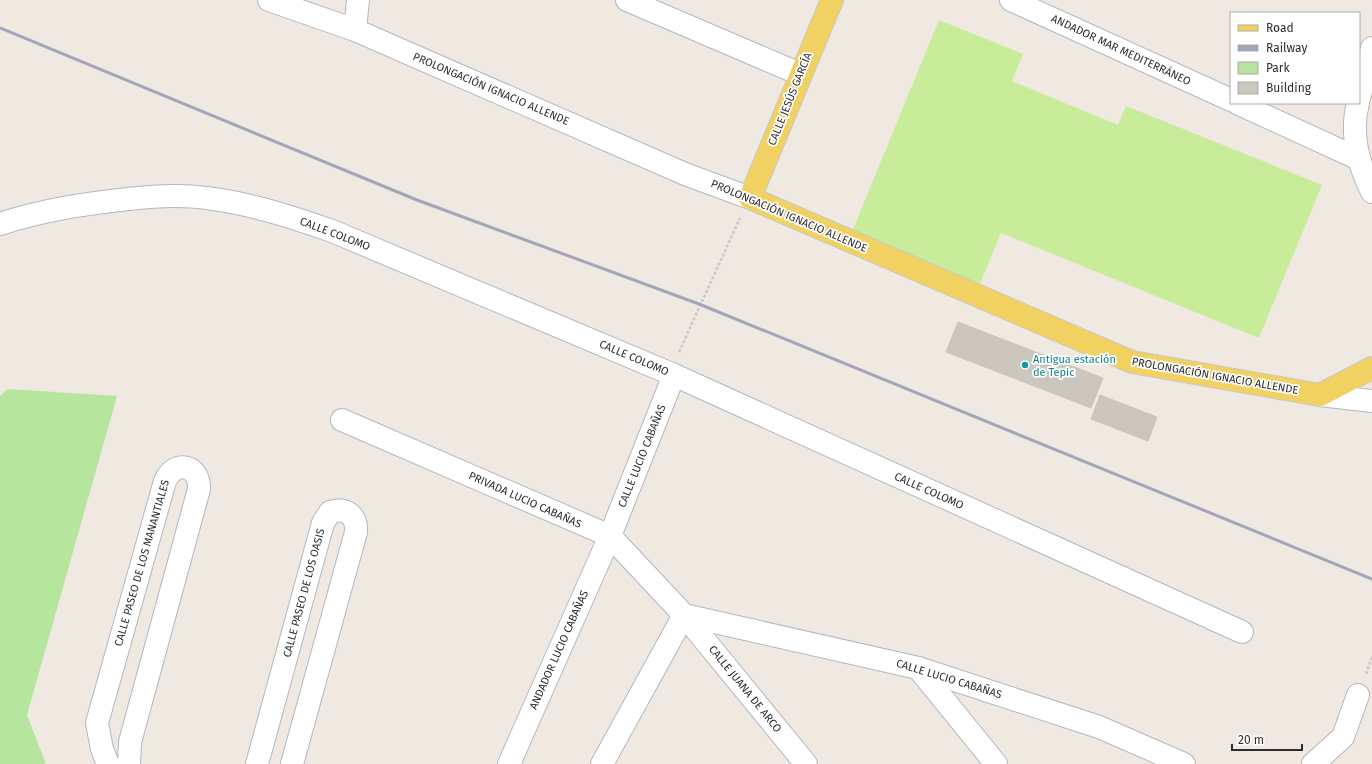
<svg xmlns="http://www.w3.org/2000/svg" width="1372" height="764" viewBox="0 0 1372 764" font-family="'Fira Sans',sans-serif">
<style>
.green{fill:#b6e59e}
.pitch{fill:#c9ec9a}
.building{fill:#cbc7bf;stroke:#cbc5ba}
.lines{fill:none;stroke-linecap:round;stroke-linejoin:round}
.minor-casing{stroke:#b4b7c1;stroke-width:24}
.major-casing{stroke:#c9c9c9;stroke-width:24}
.path{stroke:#c9c9c9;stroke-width:2.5;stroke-dasharray:3 2;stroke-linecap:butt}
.minor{stroke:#fff;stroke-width:22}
.major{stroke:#f2d163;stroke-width:22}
.rail{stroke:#a3a6b8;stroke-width:3}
.culture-dot{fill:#0f9aa8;stroke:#fff;stroke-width:1.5}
.labels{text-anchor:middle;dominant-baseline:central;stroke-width:3.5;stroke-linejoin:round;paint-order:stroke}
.street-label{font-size:11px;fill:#2e2e2e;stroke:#fff}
.culture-label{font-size:11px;fill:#0d838f;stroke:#fff;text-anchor:start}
</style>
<rect width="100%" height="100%" fill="#efe9e1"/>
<polygon class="green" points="8,389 117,396 27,715 46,764 0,764 0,396"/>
<polygon class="pitch" points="939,20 1023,54 1012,81 1118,125 1126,106 1322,185 1259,338 1001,233 977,291 849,239"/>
<g class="building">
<polygon points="958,322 1103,378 1091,408 946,352"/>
<polygon points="1100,395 1157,417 1148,441 1091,419"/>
</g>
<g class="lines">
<g class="minor-casing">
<g id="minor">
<polyline points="269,0 355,30 685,174 750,198"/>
<polyline points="627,0 800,74"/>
<polyline points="1011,0 1231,100"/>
<polyline points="355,30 358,0"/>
<polyline points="1359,98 1372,48"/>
<polyline points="1237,103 1359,159"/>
<path d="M1358,103C1350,134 1358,164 1372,192"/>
<path d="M0,224C42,210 84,204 128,199C154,196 180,194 206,198C249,203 292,217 332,231L674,375L1242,632"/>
<polyline points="1320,395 1372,401"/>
<polyline points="342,420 610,536 684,615 806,764"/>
<polyline points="684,615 918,668 1099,727 1184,764"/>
<polyline points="918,668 996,764"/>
<path d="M108,764L102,749L97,723L165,481C175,459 200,465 199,489L130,742L129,764"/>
<path d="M257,764L323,523L330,512C346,507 357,515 356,532L292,764"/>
<polyline points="509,764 610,536 674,375"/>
<polyline points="602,764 684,615"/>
<polyline points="1313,764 1343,737 1358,695"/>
</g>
</g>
<g class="major-casing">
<polyline id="major" points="832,0 750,198 1132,362 1320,395 1372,368"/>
</g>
<g class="path">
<polyline points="679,352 740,218"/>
<polyline points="1366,674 1372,657"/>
</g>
<use href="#minor" class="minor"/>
<use href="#major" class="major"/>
<polyline class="rail" points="0,28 417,200 699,304 1372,579"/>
</g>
<circle class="culture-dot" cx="1025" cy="365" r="4"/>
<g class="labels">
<g class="street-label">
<text transform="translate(1121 50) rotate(25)">ANDADOR MAR MEDITERRÁNEO</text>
<text transform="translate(491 89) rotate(23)">PROLONGACIÓN IGNACIO ALLENDE</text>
<text transform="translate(790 99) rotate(-68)">CALLE JESÚS GARCÍA</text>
<text transform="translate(789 216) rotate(23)">PROLONGACIÓN IGNACIO ALLENDE</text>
<text transform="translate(335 234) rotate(21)">CALLE COLOMO</text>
<text transform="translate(634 358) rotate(23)">CALLE COLOMO</text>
<text transform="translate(1215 376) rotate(10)">PROLONGACIÓN IGNACIO ALLENDE</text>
<text transform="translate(642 456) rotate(-68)">CALLE LUCIO CABAÑAS</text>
<text transform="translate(929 491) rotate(24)">CALLE COLOMO</text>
<text transform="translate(525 500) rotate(24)">PRIVADA LUCIO CABAÑAS</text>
<text transform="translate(142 563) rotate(-74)">CALLE PASEO DE LOS MANANTIALES</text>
<text transform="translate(304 593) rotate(-75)">CALLE PASEO DE LOS OASIS</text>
<text transform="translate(559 650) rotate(-66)">ANDADOR LUCIO CABAÑAS</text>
<text transform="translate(949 679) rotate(17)">CALLE LUCIO CABAÑAS</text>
<text transform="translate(745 689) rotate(51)">CALLE JUANA DE ARCO</text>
</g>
<g class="culture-label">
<text x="1033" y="359">Antigua estación<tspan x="1033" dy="13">de Tepic</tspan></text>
</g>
</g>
<rect x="1230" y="12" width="130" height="92" fill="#ffffff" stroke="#ababab"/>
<rect x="1238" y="25" width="20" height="6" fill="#f2d163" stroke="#ababab"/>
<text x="1266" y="32" font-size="12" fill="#2e2e2e">Road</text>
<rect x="1238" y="45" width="20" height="6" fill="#a3a6b8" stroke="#ababab"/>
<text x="1266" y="52" font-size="12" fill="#2e2e2e">Railway</text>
<rect x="1238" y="62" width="20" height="12" fill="#b6e59e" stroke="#ababab"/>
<text x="1266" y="72" font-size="12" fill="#2e2e2e">Park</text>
<rect x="1238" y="82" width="20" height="12" fill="#cbc7bf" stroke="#ababab"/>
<text x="1266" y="92" font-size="12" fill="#2e2e2e">Building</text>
<path d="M1232 744v6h70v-6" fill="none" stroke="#2e2e2e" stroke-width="2"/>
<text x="1238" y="744" font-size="12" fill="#2e2e2e" stroke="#ffffff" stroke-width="3" paint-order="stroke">20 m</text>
</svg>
